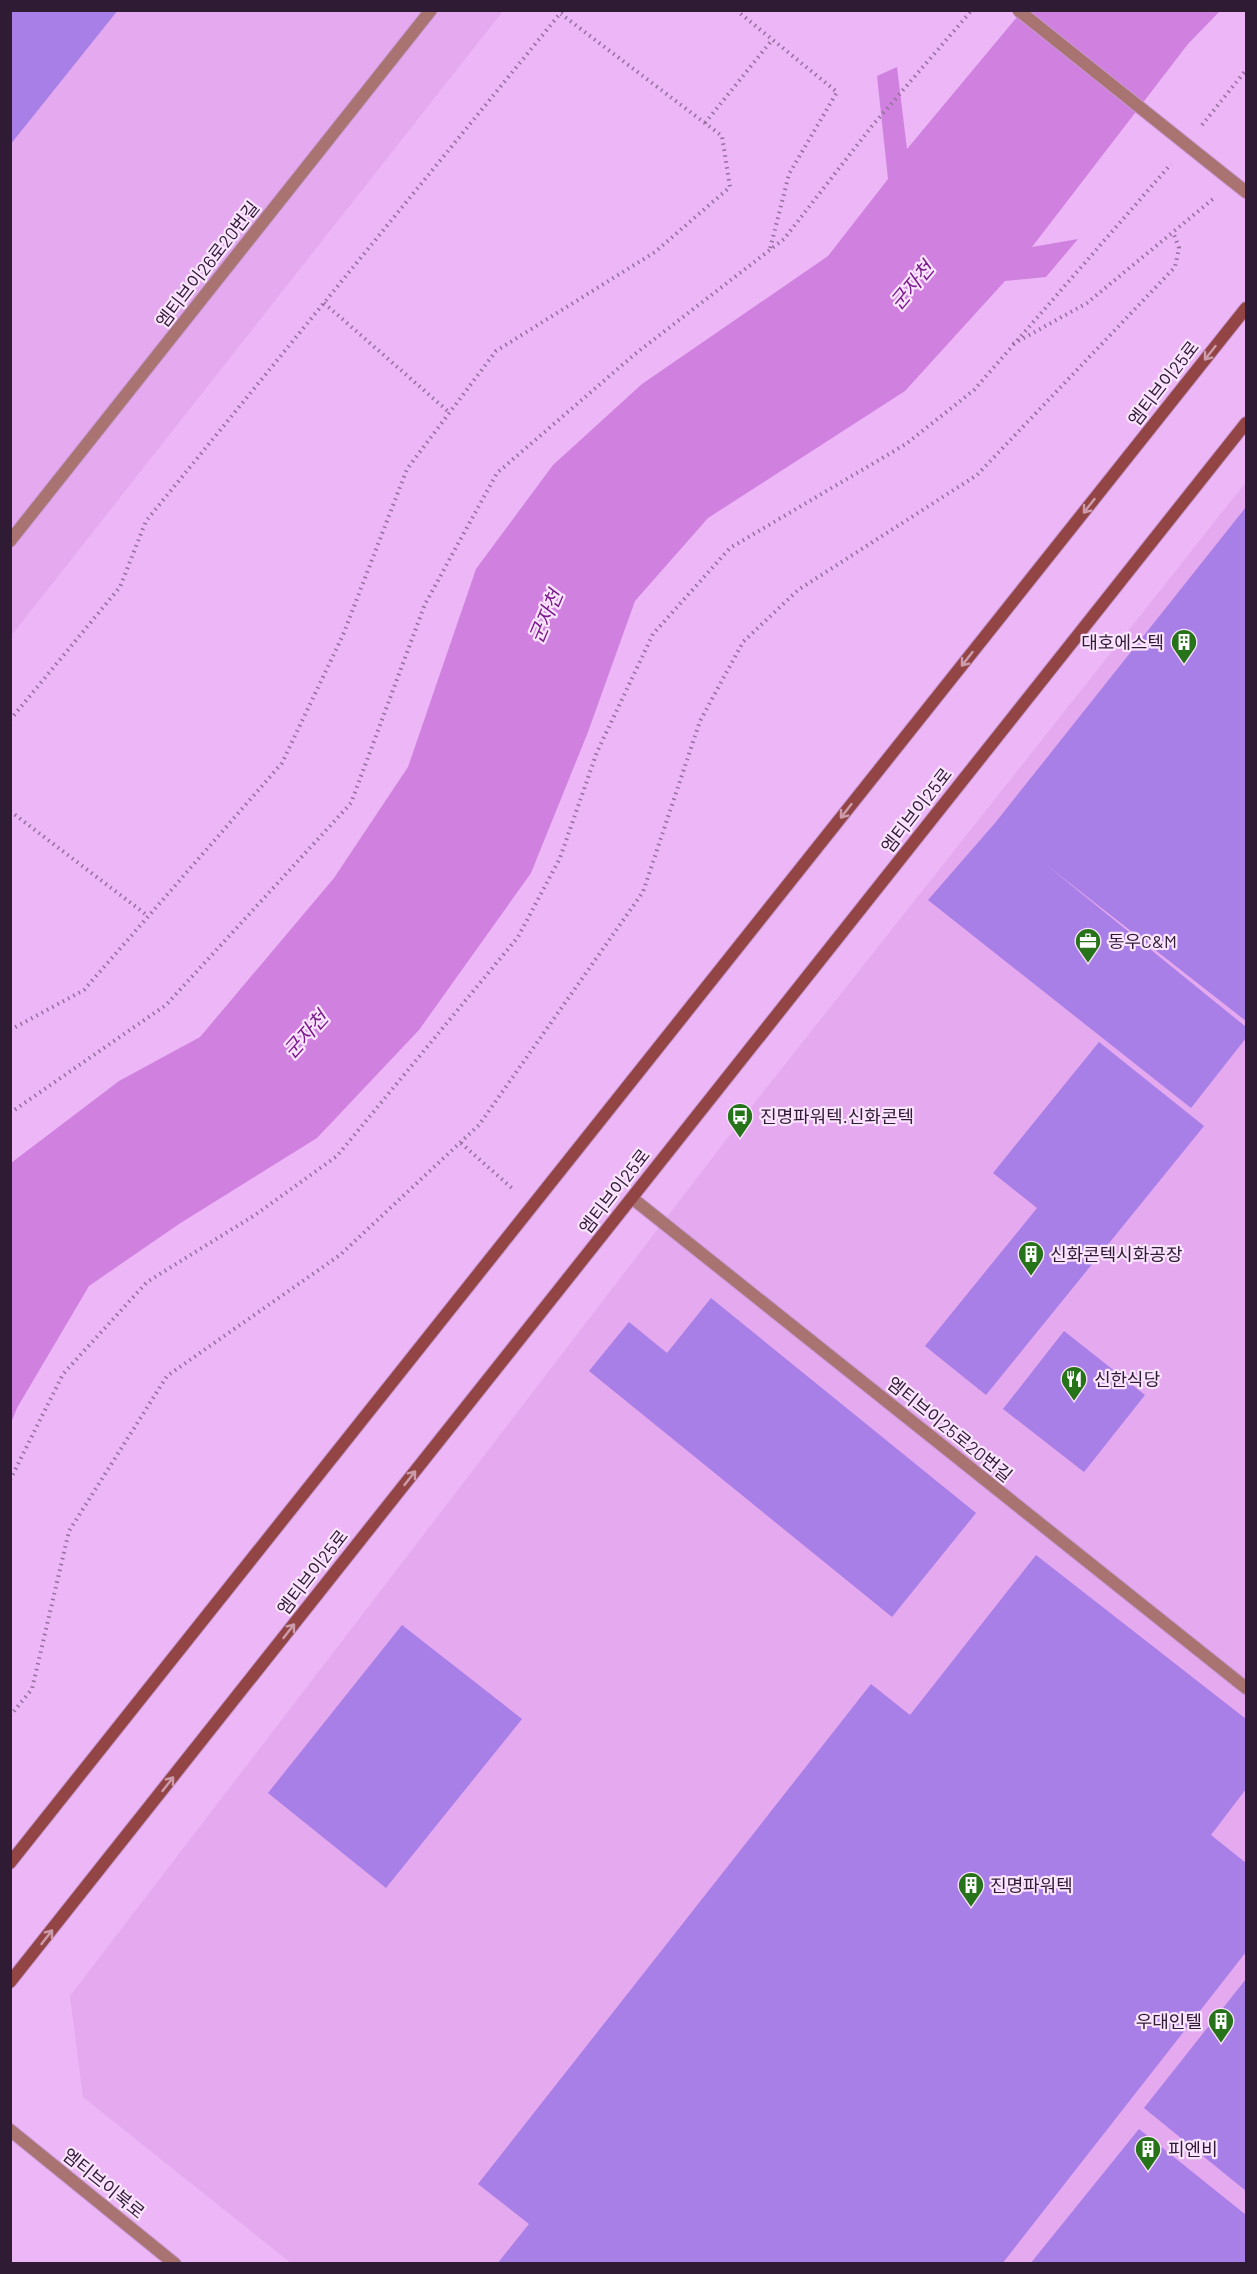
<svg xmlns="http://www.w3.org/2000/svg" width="1257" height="2274" viewBox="0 0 1257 2274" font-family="Barlow,'Noto Sans KR',sans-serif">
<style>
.built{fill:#e4a9ef}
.water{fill:#d081df}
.building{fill:#a87ee7}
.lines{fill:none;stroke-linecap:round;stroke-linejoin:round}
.service-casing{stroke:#c697d0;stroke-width:14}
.minor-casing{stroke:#c697d0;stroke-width:14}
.tertiary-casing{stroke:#c697d0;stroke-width:14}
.secondary-casing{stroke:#c697d0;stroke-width:14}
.path{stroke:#956f9d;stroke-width:4;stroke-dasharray:1.5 4.5;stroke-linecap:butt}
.service{stroke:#a97371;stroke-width:12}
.minor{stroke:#a97371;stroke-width:12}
.tertiary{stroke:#a97371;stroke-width:12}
.secondary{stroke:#934546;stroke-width:12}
.minor-bridge-casing{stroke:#c697d0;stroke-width:14;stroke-linecap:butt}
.minor-bridge{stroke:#a97371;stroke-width:12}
.oneway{stroke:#cc9cac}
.labels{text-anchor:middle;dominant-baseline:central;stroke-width:4.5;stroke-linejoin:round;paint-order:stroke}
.street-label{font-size:18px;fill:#2f1b33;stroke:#fbe4ff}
.poi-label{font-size:18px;fill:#2f1b33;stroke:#fbe4ff;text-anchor:start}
.water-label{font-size:20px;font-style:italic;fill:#7c1b8d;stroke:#fbe4ff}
</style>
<rect width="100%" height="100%" fill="#ecb6f7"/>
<g class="built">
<polygon points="11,11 503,11 11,636"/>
<polygon points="1246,482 1246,2263 291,2263 83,2097 70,1996 756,1101"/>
</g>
<polygon class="water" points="1022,11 1220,11 1188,44 1032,247 1078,239 1046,277 1005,281 905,391 708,518 635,601 588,732 531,873 419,1030 317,1138 179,1224 89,1286 17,1408 11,1423 11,1163 119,1081 200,1037 334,878 408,767 476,569 553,465 642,384 828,256 888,179 877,76 897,67 907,149"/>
<g class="building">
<polygon points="10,10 118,10 10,145"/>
<polygon points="1246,507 1246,1021 1044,863 1246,1027 1246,1038 1191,1108 928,900 995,823"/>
<polygon points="1099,1042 1204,1126 986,1395 925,1346 1037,1208 993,1173"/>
<polygon points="711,1298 976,1513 892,1617 589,1371 629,1322 667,1353"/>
<polygon points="1064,1331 1145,1395 1084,1472 1003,1409"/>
<polygon points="1036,1555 1246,1719 1246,1789 1211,1835 1246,1863 1246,1952 1002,2264 497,2264 529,2224 478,2184 871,1684 910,1715"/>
<polygon points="402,1625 522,1719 386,1888 268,1793"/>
<polygon points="1246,1979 1246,2191 1144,2108"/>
<polygon points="1139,2129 1246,2215 1246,2264 1030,2264"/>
</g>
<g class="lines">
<g class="service-casing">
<polyline id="service" points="10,541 431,10"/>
</g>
<g class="minor-casing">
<polyline id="minor" points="632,1198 1246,1688"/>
</g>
<g class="tertiary-casing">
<g id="tertiary">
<polyline points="1222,173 1246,192"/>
<polyline points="10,2130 175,2264"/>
</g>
</g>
<g class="secondary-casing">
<g id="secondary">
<polyline points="10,1863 1246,308"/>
<polyline points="10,1982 1246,423"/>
</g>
</g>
<g class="path">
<polyline points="736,10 837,92 789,174 770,249"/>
<polyline points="705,123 772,40"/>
<polyline points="1202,125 1246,70"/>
<polyline points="324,303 450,413"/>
<polyline points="1013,344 1087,303 1213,199"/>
<polyline points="10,720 120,587 146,521 563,10"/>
<polyline points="10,811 148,916"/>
<polyline points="10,1030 84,990 282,763 343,635 407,469 496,351 655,252 730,187 722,136 561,14"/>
<polyline points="10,1113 166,1005 351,803 425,604 497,473 635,354 784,239 872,126 972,10"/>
<polyline points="461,1143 514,1190"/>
<polyline points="10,1480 63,1374 147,1282 255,1215 337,1156 518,937 560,858 597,752 653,634 730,548 906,444 974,390 1171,164"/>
<polyline points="10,1716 32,1689 69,1531 167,1376 340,1255 479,1125 643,892 700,721 743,642 798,590 977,475 1175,267 1179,248 1173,232"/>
</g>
<use href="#service" class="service"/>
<use href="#minor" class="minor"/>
<use href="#tertiary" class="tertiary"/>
<use href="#secondary" class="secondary"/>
<g class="minor-bridge-casing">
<polyline id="minor-bridge" points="1018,10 1222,173"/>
</g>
<use href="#minor-bridge" class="minor-bridge"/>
</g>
<defs><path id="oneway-shaft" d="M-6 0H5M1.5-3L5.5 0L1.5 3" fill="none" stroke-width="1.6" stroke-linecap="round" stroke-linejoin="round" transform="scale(1.5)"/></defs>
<g class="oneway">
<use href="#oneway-shaft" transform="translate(1210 353) rotate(128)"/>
<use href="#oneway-shaft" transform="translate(1089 506) rotate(128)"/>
<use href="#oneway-shaft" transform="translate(967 659) rotate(128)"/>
<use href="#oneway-shaft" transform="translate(846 811) rotate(128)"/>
<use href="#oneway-shaft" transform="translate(410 1478) rotate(-52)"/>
<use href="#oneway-shaft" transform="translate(289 1631) rotate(-52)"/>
<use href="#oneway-shaft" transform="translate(168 1784) rotate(-52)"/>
<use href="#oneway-shaft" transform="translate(47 1937) rotate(-52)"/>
</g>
<defs>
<g id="building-pin" transform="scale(1.35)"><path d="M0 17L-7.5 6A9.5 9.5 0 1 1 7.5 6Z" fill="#277319" stroke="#fbe4ff"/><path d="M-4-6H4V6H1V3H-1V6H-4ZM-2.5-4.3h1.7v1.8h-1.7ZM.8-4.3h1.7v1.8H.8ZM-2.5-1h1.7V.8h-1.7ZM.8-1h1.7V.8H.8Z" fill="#fff"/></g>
<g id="office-pin" transform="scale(1.35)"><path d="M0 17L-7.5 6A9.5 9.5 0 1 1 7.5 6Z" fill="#277319" stroke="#fbe4ff"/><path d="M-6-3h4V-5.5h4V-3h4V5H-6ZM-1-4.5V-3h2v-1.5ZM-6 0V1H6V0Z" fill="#fff"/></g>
<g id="bus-pin" transform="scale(1.35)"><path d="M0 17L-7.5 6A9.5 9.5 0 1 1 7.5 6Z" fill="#277319" stroke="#fbe4ff"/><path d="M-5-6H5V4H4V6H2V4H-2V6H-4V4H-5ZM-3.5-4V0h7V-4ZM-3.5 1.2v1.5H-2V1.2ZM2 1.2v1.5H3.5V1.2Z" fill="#fff"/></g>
<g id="restaurant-pin" transform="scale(1.35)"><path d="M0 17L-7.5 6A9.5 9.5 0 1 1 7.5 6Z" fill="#277319" stroke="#fbe4ff"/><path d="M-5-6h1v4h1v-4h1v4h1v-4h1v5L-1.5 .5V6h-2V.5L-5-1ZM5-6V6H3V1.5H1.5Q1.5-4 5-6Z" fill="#fff"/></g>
</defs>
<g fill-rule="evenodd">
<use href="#building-pin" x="1184" y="642"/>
<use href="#office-pin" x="1088" y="941"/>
<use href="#bus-pin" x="740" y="1116"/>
<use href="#building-pin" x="1031" y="1254"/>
<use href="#restaurant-pin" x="1074" y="1379"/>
<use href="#building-pin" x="971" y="1885"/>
<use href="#building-pin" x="1221" y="2021"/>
<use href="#building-pin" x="1148" y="2149"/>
</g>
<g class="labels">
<g class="street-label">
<text transform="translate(207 264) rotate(-52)">엠티브이26로20번길</text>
<text transform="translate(1163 383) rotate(-52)">엠티브이25로</text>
<text transform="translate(916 810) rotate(-52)">엠티브이25로</text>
<text transform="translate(614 1191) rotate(-52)">엠티브이25로</text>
<text transform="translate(950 1429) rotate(39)">엠티브이25로20번길</text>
<text transform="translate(312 1572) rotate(-52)">엠티브이25로</text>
<text transform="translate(104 2183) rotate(39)">엠티브이북로</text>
</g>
<g class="poi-label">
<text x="1164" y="642" text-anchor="end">대호에스텍</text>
<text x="1108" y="941">동우C&amp;M</text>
<text x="760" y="1116">진명파워텍.신화콘텍</text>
<text x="1050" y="1254">신화콘텍시화공장</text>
<text x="1094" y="1379">신한식당</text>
<text x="990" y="1885">진명파워텍</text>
<text x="1202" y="2021" text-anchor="end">우대인텔</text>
<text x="1168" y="2149">피엔비</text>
</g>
<g class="water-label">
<text transform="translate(911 285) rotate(-50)">군자천</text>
<text transform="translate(545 616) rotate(-67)">군자천</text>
<text transform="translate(305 1034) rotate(-48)">군자천</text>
</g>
</g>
<rect width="1257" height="2274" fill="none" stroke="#2f1b33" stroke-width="24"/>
</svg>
